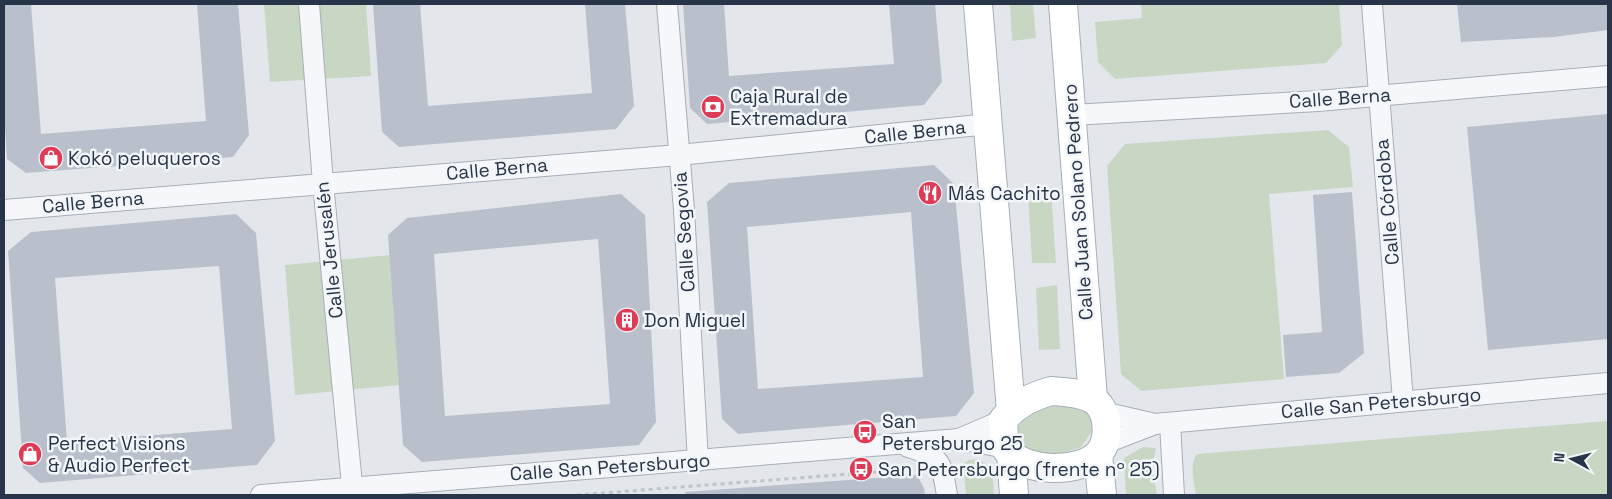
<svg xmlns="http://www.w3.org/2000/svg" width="1612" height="499" viewBox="0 0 1612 499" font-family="'Space Grotesk',sans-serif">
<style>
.green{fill:#c8d7c3}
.building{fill:#b9c0cb;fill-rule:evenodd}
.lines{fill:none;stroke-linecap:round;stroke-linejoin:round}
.street-casing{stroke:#a7aeb7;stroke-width:22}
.secondary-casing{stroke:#a7aeb7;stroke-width:30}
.path{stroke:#c0c4cb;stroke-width:3;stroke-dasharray:4 4;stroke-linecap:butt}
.street{stroke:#f6f7fa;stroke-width:20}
.secondary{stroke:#fff;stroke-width:28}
.labels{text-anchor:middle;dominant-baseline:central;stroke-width:5;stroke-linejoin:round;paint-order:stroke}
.poi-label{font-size:19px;fill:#283447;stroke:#f3f6f9;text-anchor:start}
.street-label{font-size:19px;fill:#283447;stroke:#f3f6f9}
</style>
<rect width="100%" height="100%" fill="#e3e7ec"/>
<g class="green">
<polygon points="264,4 366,4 371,76 270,82"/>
<polygon points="1010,4 1033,4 1036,38 1012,41"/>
<polygon points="1141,4 1339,4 1342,45 1326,63 1115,79 1098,62 1095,22 1142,18"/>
<polygon points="1328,130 1349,147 1353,187 1269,194 1284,379 1141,391 1121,374 1107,166 1125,144"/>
<polygon points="1051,191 1056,263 1032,263 1028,194"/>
<polygon points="390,255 399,385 295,395 285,265"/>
<polygon points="1057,285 1060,349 1039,350 1036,288"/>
<path d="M1054,405L1071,407L1090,414L1093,430L1081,447L1064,453L1046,457L1024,449L1016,433C1023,413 1035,411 1054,405Z"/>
<path d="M1608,421V495H1196C1194,482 1189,465 1197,454Z"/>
<polygon points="1143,447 1156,448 1152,468 1157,495 1126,495 1124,458"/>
<path d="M977,459C994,465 993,479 994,495H966L963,464L969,460Z"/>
</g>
<g class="building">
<polygon points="4,4 31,4 41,134 206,121 197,4 238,4 249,135 233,157 26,173 7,159 4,113"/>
<polygon points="373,4 420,4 428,106 592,93 585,4 625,4 634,106 616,129 399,147 382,132"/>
<polygon points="683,4 724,4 729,76 894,64 889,4 935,4 942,82 924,105 707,124 690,108"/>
<polygon points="1457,4 1608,4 1608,30 1554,37 1461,42"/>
<polygon points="1608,114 1608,339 1488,350 1467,127"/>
<path d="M934,165L954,184L974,393L956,416L738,434L722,419L707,202L729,183ZM911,212L923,377L758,389L747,227Z"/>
<polygon points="1352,192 1364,353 1339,373 1286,377 1283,335 1322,332 1313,195"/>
<path d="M621,194L645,215L656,422L639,445L422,462L403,445L388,235L407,218ZM598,239L610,404L445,416L434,254Z"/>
<path d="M236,214L256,233L275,441L257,465L40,483L23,468L8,251L31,232ZM219,266L232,429L67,442L55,278Z"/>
<polygon points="917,475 924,488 925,495 686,495 685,492"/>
</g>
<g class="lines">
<g class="street-casing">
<g id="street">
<polyline points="309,4 323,183 353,495"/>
<polyline points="667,4 684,210 698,461"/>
<polyline points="1372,4 1403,401"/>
<polyline points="1072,115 1318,101 1608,76"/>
<polyline points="4,210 679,155 989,124"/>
<polyline points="1103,412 1155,424 1608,383"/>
<polyline points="1170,423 1174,495"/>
<polyline points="959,439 1003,420"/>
<polyline points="1106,443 1155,424"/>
<path d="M908,447C942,457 941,461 947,495"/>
<polyline points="261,495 959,439 1006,448"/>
</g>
</g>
<g class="secondary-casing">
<g id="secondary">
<polyline points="978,4 1011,411"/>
<polyline points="1063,4 1093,399"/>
<path d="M1051,391C1064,392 1079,392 1092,399C1109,408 1111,440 1099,453C1081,474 1024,473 1007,450C1003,444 1004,428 1003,420C1016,404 1031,397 1051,391Z"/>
<polyline points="1011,454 1014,495"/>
<polyline points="1098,455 1102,495"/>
</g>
</g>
<polyline class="path" points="577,495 902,470"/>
<use href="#street" class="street"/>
<use href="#secondary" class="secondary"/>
</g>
<defs>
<g id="bank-disc" transform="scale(1.25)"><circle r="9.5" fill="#dd3c57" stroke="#f3f6f9"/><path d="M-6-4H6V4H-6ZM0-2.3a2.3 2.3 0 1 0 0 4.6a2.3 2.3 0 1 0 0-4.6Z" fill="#fff"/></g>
<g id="shop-disc" transform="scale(1.25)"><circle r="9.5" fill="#dd3c57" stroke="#f3f6f9"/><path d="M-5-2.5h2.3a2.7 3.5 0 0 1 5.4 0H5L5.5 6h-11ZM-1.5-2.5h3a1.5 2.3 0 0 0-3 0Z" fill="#fff"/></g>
<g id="restaurant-disc" transform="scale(1.25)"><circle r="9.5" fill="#dd3c57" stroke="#f3f6f9"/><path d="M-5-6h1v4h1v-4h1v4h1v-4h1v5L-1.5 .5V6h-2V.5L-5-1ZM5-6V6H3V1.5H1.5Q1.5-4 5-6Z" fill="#fff"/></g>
<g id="building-disc" transform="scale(1.25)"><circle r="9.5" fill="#dd3c57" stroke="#f3f6f9"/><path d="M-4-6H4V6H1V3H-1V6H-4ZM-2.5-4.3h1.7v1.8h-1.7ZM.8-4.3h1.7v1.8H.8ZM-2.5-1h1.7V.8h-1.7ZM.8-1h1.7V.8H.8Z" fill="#fff"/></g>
<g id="bus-disc" transform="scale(1.25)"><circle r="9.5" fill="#dd3c57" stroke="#f3f6f9"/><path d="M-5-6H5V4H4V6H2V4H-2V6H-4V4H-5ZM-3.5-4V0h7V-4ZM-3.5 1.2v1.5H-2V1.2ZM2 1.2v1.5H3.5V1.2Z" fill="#fff"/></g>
</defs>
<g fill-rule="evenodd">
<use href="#bank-disc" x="713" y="107"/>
<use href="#shop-disc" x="51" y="158"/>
<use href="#restaurant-disc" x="930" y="193"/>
<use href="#building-disc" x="627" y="320"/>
<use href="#bus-disc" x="865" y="432"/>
<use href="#shop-disc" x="30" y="454"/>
<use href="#bus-disc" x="861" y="469"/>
</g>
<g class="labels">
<g class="poi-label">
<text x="730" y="96">Caja Rural de<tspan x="730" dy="22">Extremadura</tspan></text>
<text x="68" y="158">Kokó peluqueros</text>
<text x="948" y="193">Más Cachito</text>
<text x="644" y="320">Don Miguel</text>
<text x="882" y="421">San<tspan x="882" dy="22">Petersburgo 25</tspan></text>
<text x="48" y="443">Perfect Visions<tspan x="48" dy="22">&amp; Audio Perfect</tspan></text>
<text x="878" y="469">San Petersburgo (frente nº 25)</text>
</g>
<g class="street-label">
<text transform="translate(1340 98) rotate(-4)">Calle Berna</text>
<text transform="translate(915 132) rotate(-6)">Calle Berna</text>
<text transform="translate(497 169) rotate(-5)">Calle Berna</text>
<text transform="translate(93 202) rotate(-5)">Calle Berna</text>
<text transform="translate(1078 202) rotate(-94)">Calle Juan Solano Pedrero</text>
<text transform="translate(1387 202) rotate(-95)">Calle Córdoba</text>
<text transform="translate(684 232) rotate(-94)">Calle Segovia</text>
<text transform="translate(329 250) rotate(-96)">Calle Jerusalén</text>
<text transform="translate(1381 403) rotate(-5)">Calle San Petersburgo</text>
<text transform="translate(610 467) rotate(-4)">Calle San Petersburgo</text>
</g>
</g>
<rect width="1612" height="499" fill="none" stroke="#283447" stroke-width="10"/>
<g transform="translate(1572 459) rotate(277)" stroke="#f3f6f9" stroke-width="4" paint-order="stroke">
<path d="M0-4L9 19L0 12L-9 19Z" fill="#283447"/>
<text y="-8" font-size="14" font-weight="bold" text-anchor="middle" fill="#283447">N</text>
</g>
</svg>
